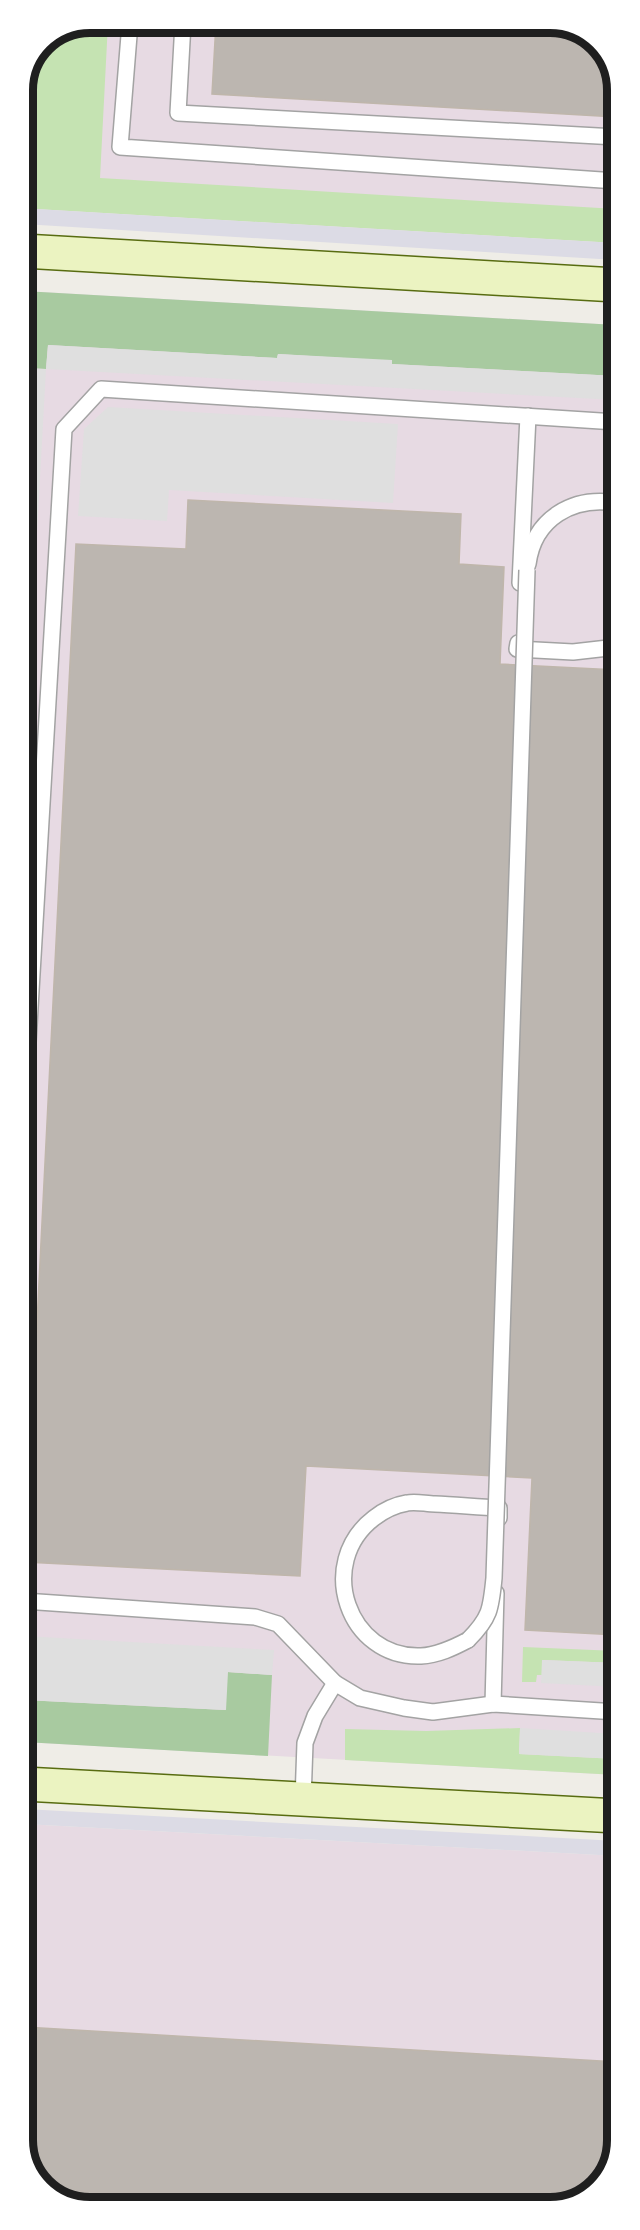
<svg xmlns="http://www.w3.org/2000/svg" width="640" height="2230" viewBox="0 0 640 2230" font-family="Karla,sans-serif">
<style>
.industrial{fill:#e7dae3}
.grass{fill:#c5e3b2}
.forest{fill:#a8caa0}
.parking{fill:#dfdfdf}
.plaza{fill:#dcdbe5}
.building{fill:#bcb6b0;stroke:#bfb6ab;stroke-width:1.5}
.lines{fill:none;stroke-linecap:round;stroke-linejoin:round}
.lane-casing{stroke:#a3a3a3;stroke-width:18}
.secondary-casing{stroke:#586c11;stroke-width:36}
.lane{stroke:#fff;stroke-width:15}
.secondary{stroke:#ebf3c1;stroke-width:33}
.lane-bridge-casing{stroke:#a3a3a3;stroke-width:18;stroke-linecap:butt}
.lane-bridge{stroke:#fff;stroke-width:15}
.rim{fill:none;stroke:#1f1f1f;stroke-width:8}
</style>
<rect width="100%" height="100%" fill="#efede7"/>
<g class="industrial">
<polygon points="90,23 558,23 595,40 616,77 616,243 36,209 23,203 23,90 43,42"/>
<polygon points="23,291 616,325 617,1775 24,1742"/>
<polygon points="24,1824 617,1856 617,2140 603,2181 563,2206 86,2207 45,2190 24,2153"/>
</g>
<g class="grass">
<polygon points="90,23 108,23 100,178 616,209 616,243 36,209 31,205 24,204 23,90 43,42"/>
<polygon points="523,1647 617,1651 617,1663 543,1660 542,1675 537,1675 536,1682 522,1682"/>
<polygon points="520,1728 519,1754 617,1759 617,1775 345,1760 345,1729 426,1731"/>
</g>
<g class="forest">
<polygon points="23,291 616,325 616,376 391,364 392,361 278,354 277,358 48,345 46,369 23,368"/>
<polygon points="227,1672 272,1675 268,1756 24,1742 24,1700 225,1710"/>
</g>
<g class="parking">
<polygon points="48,345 277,358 278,354 392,360 392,364 616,376 616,400 46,369 23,789 23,368 46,369"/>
<polygon points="108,407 398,424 393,503 169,490 167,521 78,516 84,429"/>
<polygon points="24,1636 274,1650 272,1675 228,1672 226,1710 24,1700"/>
<polygon points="542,1660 617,1663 617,1687 541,1683"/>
<polygon points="520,1728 617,1734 617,1759 519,1754"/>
</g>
<g class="plaza">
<polygon points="23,203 36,209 616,243 616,260 23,224"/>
<polygon points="24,1809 617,1841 617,1856 24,1824"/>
</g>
<g class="building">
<polygon points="216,23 558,23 595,40 616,77 616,117 212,94"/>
<polygon points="188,500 461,514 459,564 504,567 500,664 617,670 617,1635 525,1630 532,1478 306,1466 300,1576 25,1562 76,544 186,549"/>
<polygon points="24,2027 617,2062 617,2140 603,2181 563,2206 86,2207 45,2190 24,2153"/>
</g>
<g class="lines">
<g class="lane-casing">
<g id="lane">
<polyline points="130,23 120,147 616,181"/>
<polyline points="183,23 178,113 616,137"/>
<path d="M528,564C534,518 573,496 616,503"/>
<polyline points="520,583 528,416"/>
<polyline points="518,643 517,649 573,652 617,647"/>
<polyline points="23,1127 64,429 101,389 616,422"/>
<polyline points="24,1601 255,1617 278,1624 335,1683"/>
<path d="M468,1640C453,1648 438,1655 421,1656C348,1659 315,1563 374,1518C383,1511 395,1505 407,1503C416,1501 426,1504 435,1504C456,1505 478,1507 499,1508V1518"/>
<polyline points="493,1704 496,1593"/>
<polyline points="303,1800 305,1743 315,1716 335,1683 360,1698 404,1708 433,1712 493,1704 617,1712"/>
</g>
</g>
<g class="secondary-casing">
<g id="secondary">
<polyline points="23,251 616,285"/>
<polyline points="24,1784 617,1816"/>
</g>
</g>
<use href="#lane" class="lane"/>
<use href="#secondary" class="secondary"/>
<g class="lane-bridge-casing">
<path id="lane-bridge" d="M468,1640C490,1618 491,1609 494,1578L527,570"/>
</g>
<use href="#lane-bridge" class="lane-bridge"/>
</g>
<path d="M0 0H640V2230H0ZM90 33H550A57 57 0 0 1 607 90V2140A57 57 0 0 1 550 2197H90A57 57 0 0 1 33 2140V90A57 57 0 0 1 90 33Z" fill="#fff" fill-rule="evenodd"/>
<path class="rim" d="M90 33H550A57 57 0 0 1 607 90V2140A57 57 0 0 1 550 2197H90A57 57 0 0 1 33 2140V90A57 57 0 0 1 90 33Z"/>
</svg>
